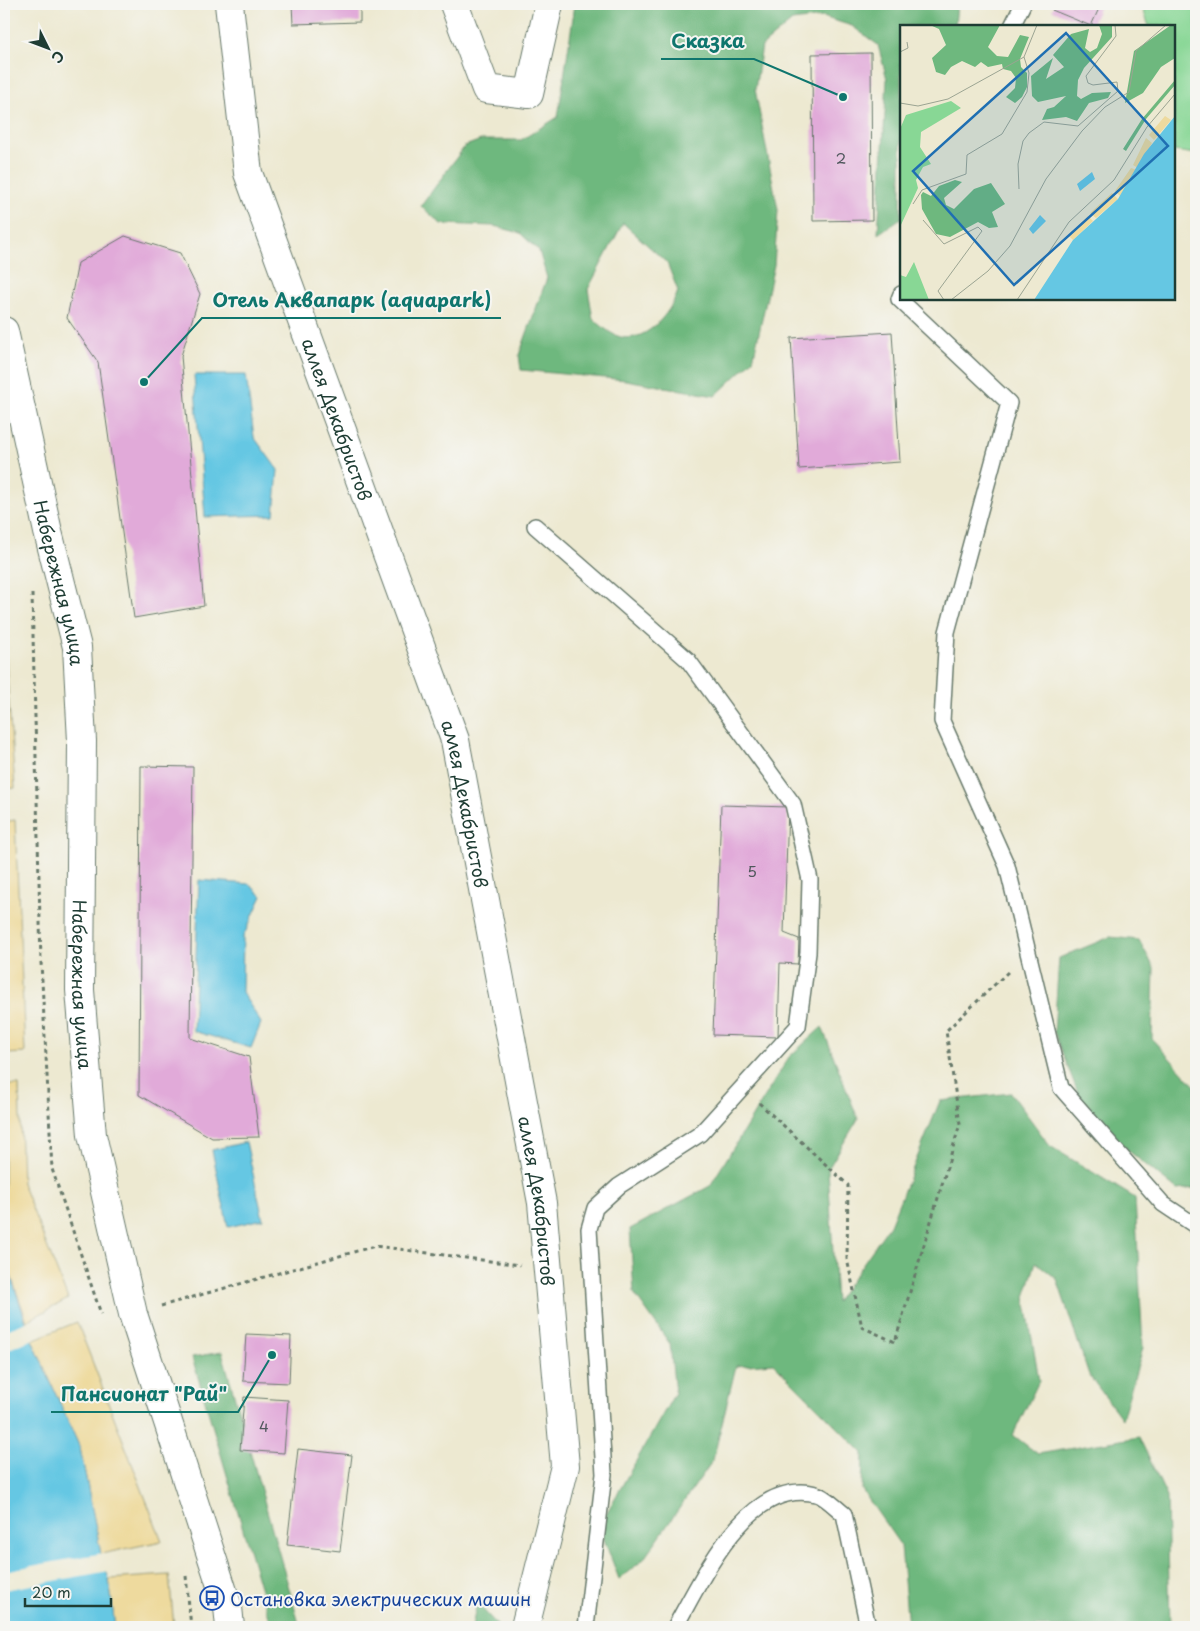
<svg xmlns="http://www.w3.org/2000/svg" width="1200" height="1631" viewBox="0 0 1200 1631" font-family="'Playpen Sans',sans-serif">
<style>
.green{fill:#88d795;stroke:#548a64}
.forest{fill:#6eb87e;stroke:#467a59;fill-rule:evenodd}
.sand{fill:#eeda9e;stroke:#868c69}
.water{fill:#65c7e3;stroke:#42828c}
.pier{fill:#ede9d1}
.building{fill:#e1aad9}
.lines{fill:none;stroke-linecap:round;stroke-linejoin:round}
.service-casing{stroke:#67796b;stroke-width:18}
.minor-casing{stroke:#67796b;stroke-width:30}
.path{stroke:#67796b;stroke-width:3;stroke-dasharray:4 4;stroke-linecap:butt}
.service{stroke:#fff;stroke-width:15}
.minor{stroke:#fff;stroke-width:28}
.labels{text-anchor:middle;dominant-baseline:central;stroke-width:4;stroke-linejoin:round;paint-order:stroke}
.number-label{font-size:15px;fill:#50585d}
.street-label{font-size:18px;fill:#1f3d34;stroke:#f6f6f2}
.transit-label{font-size:18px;fill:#164399;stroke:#f6f6f2;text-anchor:start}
.inset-road{fill:none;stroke:#9ba492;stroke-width:1}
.view{fill:#1f6fb2;fill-opacity:0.15;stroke:#1f6fb2;stroke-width:2.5}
.inset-edge{fill:none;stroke:#1f3d34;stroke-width:2.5}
.leader{fill:none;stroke:#0f766e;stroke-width:2}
.callout-dot{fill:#0f766e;stroke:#f6f6f2;stroke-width:2}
.callout-label{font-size:19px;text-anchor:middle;font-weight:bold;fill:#0f766e;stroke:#f6f6f2;stroke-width:4;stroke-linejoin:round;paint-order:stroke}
</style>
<rect width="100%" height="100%" fill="#f6f6f2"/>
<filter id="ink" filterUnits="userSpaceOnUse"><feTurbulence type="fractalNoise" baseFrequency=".02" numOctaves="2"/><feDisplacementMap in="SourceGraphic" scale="10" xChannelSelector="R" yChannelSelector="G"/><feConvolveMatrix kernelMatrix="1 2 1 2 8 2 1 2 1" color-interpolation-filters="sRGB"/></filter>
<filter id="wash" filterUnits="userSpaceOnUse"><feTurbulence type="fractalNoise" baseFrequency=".0096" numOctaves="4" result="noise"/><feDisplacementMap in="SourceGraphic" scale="20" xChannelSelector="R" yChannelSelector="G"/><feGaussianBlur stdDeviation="1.12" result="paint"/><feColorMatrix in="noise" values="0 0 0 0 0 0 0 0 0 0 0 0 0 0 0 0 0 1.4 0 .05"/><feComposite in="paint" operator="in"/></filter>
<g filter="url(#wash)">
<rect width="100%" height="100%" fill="#ede9d1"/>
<polygon class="green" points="1141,4 1196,4 1196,154 1174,151 1174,26 1149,26"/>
<g class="forest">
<path d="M575,4H957L955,26H901V218L878,234L887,79L878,45L852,26L823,17L792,21L762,46L755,89L778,210L774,265L753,360L715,396L626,380L521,370L519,355L547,278L539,251L520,233L494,226L441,224L421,206L465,146L481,140H521L558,117ZM623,223L667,263L678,291C671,313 643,348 615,335C608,332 600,324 593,319L588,289Z"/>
<polygon points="1110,937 1139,940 1154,968 1152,1039 1196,1087 1196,1188 1177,1190 1088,1118 1054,1032 1059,958"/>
<polygon points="822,1027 858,1119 828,1169 836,1302 890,1225 940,1101 1011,1093 1050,1146 1135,1198 1143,1348 1122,1419 1089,1375 1057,1279 1036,1262 1025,1297 1039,1381 1013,1435 1038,1454 1139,1437 1167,1497 1170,1627 908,1627 901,1546 862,1490 863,1453 773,1363 736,1366 713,1460 643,1560 619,1579 599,1526 675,1393 670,1344 634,1293 630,1229 710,1186 789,1057"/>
<polygon points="222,1352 298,1620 298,1627 272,1627 192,1357"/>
<polygon points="477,1603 499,1627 472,1627"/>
</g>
<g class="sand">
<polygon points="4,635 15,788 4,789"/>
<polygon points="15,820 25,1053 4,1054 4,822"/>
<polygon points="4,1085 19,1085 22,1183 68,1299 27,1321 4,1256"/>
<polygon points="77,1322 162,1541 101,1554 80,1448 32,1340"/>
<polygon points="169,1575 174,1627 115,1627 109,1579"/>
</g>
<g class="water">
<polygon points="194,375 246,375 254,437 278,470 274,515 205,517"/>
<polygon points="199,880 249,884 262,896 243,937 242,992 261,1023 251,1048 193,1031"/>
<polygon points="246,1142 263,1219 228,1227 212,1150"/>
<polygon points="4,1256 32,1340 80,1448 101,1554 109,1579 115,1627 4,1627"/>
</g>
<g class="pier">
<polygon points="29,1321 34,1339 4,1351 4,1331"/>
<polygon points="103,1553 109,1571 4,1590 4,1571"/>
</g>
<g id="blocks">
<g class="building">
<polygon points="292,4 360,4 360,22 293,24"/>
<polygon points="1055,4 1101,4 1091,26 1052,10"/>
<polygon points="871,53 872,220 813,221 812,54"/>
<polygon points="125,236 180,253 200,294 181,356 204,606 134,618 98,362 67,318 78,263"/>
<polygon points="892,332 900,462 799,469 791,338"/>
<polygon points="141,766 193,767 190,1038 249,1057 259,1137 212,1138 139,1095"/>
<polygon points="721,805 788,807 784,933 799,939 798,964 780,963 778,1037 713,1035"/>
<polygon points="246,1334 291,1336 289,1383 243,1381"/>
<polygon points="244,1397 288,1400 284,1453 240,1450"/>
<polygon points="298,1449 352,1455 340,1551 287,1545"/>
</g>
</g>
</g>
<g filter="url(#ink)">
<use href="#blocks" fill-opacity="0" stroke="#67796b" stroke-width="1"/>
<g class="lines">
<g class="service-casing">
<g id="service">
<polyline points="1012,26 1023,4"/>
<polyline points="901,294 899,299 1009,403 947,632 942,721 1007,866 1061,1088 1163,1204 1196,1226"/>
<polyline points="535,526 688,660 793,804 810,880 808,953 798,1026 700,1134 619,1186 595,1208 589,1229 604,1474 586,1627"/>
<path d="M675,1627C702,1580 747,1477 816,1494C825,1496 836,1508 844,1514L868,1627"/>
</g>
</g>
<g class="minor-casing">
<g id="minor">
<path id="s1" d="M229,4L248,173L455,740L542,1203L565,1466L525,1627"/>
<polyline points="454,4 486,89 529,94 549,4"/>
<path id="s2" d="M4,331L48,532L77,647L82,741L80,990L92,1135L133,1314L228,1607L230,1627"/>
</g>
</g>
<g class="path">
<polyline points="32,594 41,962 52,1169 101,1314"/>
<polyline points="759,1103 848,1185 847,1259 862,1327 895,1342 960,1124 946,1031 1010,970"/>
<polyline points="161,1306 375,1246 520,1265"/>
<polyline points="186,1576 191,1627"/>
</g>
<use href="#service" class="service"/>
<use href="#minor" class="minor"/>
</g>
</g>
<defs>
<g id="bus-ring" transform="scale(1.25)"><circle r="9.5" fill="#f6f6f2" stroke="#1a4fb4" stroke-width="1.5"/><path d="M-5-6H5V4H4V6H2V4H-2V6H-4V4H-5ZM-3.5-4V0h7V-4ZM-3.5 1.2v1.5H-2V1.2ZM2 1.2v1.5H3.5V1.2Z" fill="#1a4fb4"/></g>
</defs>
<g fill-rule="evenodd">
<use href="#bus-ring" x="212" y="1598"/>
</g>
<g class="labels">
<g class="number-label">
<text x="841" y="157">2</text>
<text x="752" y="870">5</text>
<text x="264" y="1425">4</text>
</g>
<g class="street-label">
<text stroke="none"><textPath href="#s1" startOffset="432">аллея Декабристов</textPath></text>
<text stroke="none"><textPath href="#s2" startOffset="258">Набережная улица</textPath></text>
<text stroke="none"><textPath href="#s1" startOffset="838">аллея Декабристов</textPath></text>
<text stroke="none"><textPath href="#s2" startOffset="662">Набережная улица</textPath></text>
<text stroke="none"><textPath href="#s1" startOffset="1242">аллея Декабристов</textPath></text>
</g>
<g class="transit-label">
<text x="230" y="1598">Остановка электрических машин</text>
</g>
</g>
<g transform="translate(900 25)">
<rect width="275" height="275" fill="#ede9d1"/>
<path d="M51,76L61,83L21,107L20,122L31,139L23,142L16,155L18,163L0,202V104L6,90ZM14,237L29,275H0V250L6,252Z" fill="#88d795"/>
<path d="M30,0H100L88,22L97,31L108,32L120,10L129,12L120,34L121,42L127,48V62L122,72L115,78L106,72L115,63L116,53L111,46L103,44L102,39L88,42L81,37L75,42L62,36L51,42L45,50L36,47L32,33L46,20L39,4ZM199,0H212V12L184,43L178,55L177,71L181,74L192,68L211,67L208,73L189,78L177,96L166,92L142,95L147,84L154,82L166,71L138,77L132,71L131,51L153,33L146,54L164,42L153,30L171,9L189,4L185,23L190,27L197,23L202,9ZM271,0H275V33L261,42L243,68L225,78L234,26ZM275,55V60L246,94L226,126L223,124L242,94ZM55,155L62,157L44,173L46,180L54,184L74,164L91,158L105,179L92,187L98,202L89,203L78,197L50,212L36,209L22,184L21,170L23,167L31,171L39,161Z" fill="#6eb87e"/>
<path d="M265,91L271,95L254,115L249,110ZM246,113L252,118L238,143L233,140ZM231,143L237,145L220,171L215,166ZM212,168L218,174L196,193L190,188ZM188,191L193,196L173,215L169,211Z" fill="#eeda9e"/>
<path d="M275,91V275H134L173,215L218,174L244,129ZM192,147L195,154L180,166L177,159ZM140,190L146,196L133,209L129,204Z" fill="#65c7e3"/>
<path class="inset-road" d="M0,27L8,23L7,17M0,78L18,81L48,74L124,32L137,0M119,164L118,139L123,116L129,108L144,97L178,101L218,66L217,57L193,60L188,58L186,51L216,11L215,0M13,179L22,165L66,149L67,130L102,109L127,67L129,48L124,32M23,195L44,219L78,202L82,206L38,266L44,275M51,275L88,246L110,221L146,154L182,106L205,82L229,67L236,26L266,0M117,275L169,197L214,155L247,102L275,69"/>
<path class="view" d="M166,8L268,121L114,260L13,146Z"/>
<rect width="275" height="275" class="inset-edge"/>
</g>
<path class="leader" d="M843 97L754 59H661M144 382L202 318H501M272 1355L238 1412H51"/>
<g class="callout-dot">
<circle cx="843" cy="97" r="5"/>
<circle cx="144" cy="382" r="5"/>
<circle cx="272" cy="1355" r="5"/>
</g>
<g class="callout-label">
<text x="708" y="48">Сказка</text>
<text x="352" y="307">Отель Аквапарк (aquapark)</text>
<text x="144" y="1401">Пансионат "Рай"</text>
</g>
<rect width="1200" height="1631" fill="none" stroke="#f6f6f2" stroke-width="20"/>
<g transform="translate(48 48) rotate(132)" stroke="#f6f6f2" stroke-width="4" paint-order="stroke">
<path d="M0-4L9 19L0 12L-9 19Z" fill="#1f3d34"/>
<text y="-8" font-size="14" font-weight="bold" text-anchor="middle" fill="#1f3d34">С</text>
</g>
<path d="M25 1598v8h86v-8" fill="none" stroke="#1f3d34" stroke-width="2.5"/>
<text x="32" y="1598" font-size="15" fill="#1f3d34" stroke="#f6f6f2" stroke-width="4" paint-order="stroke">20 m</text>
</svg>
